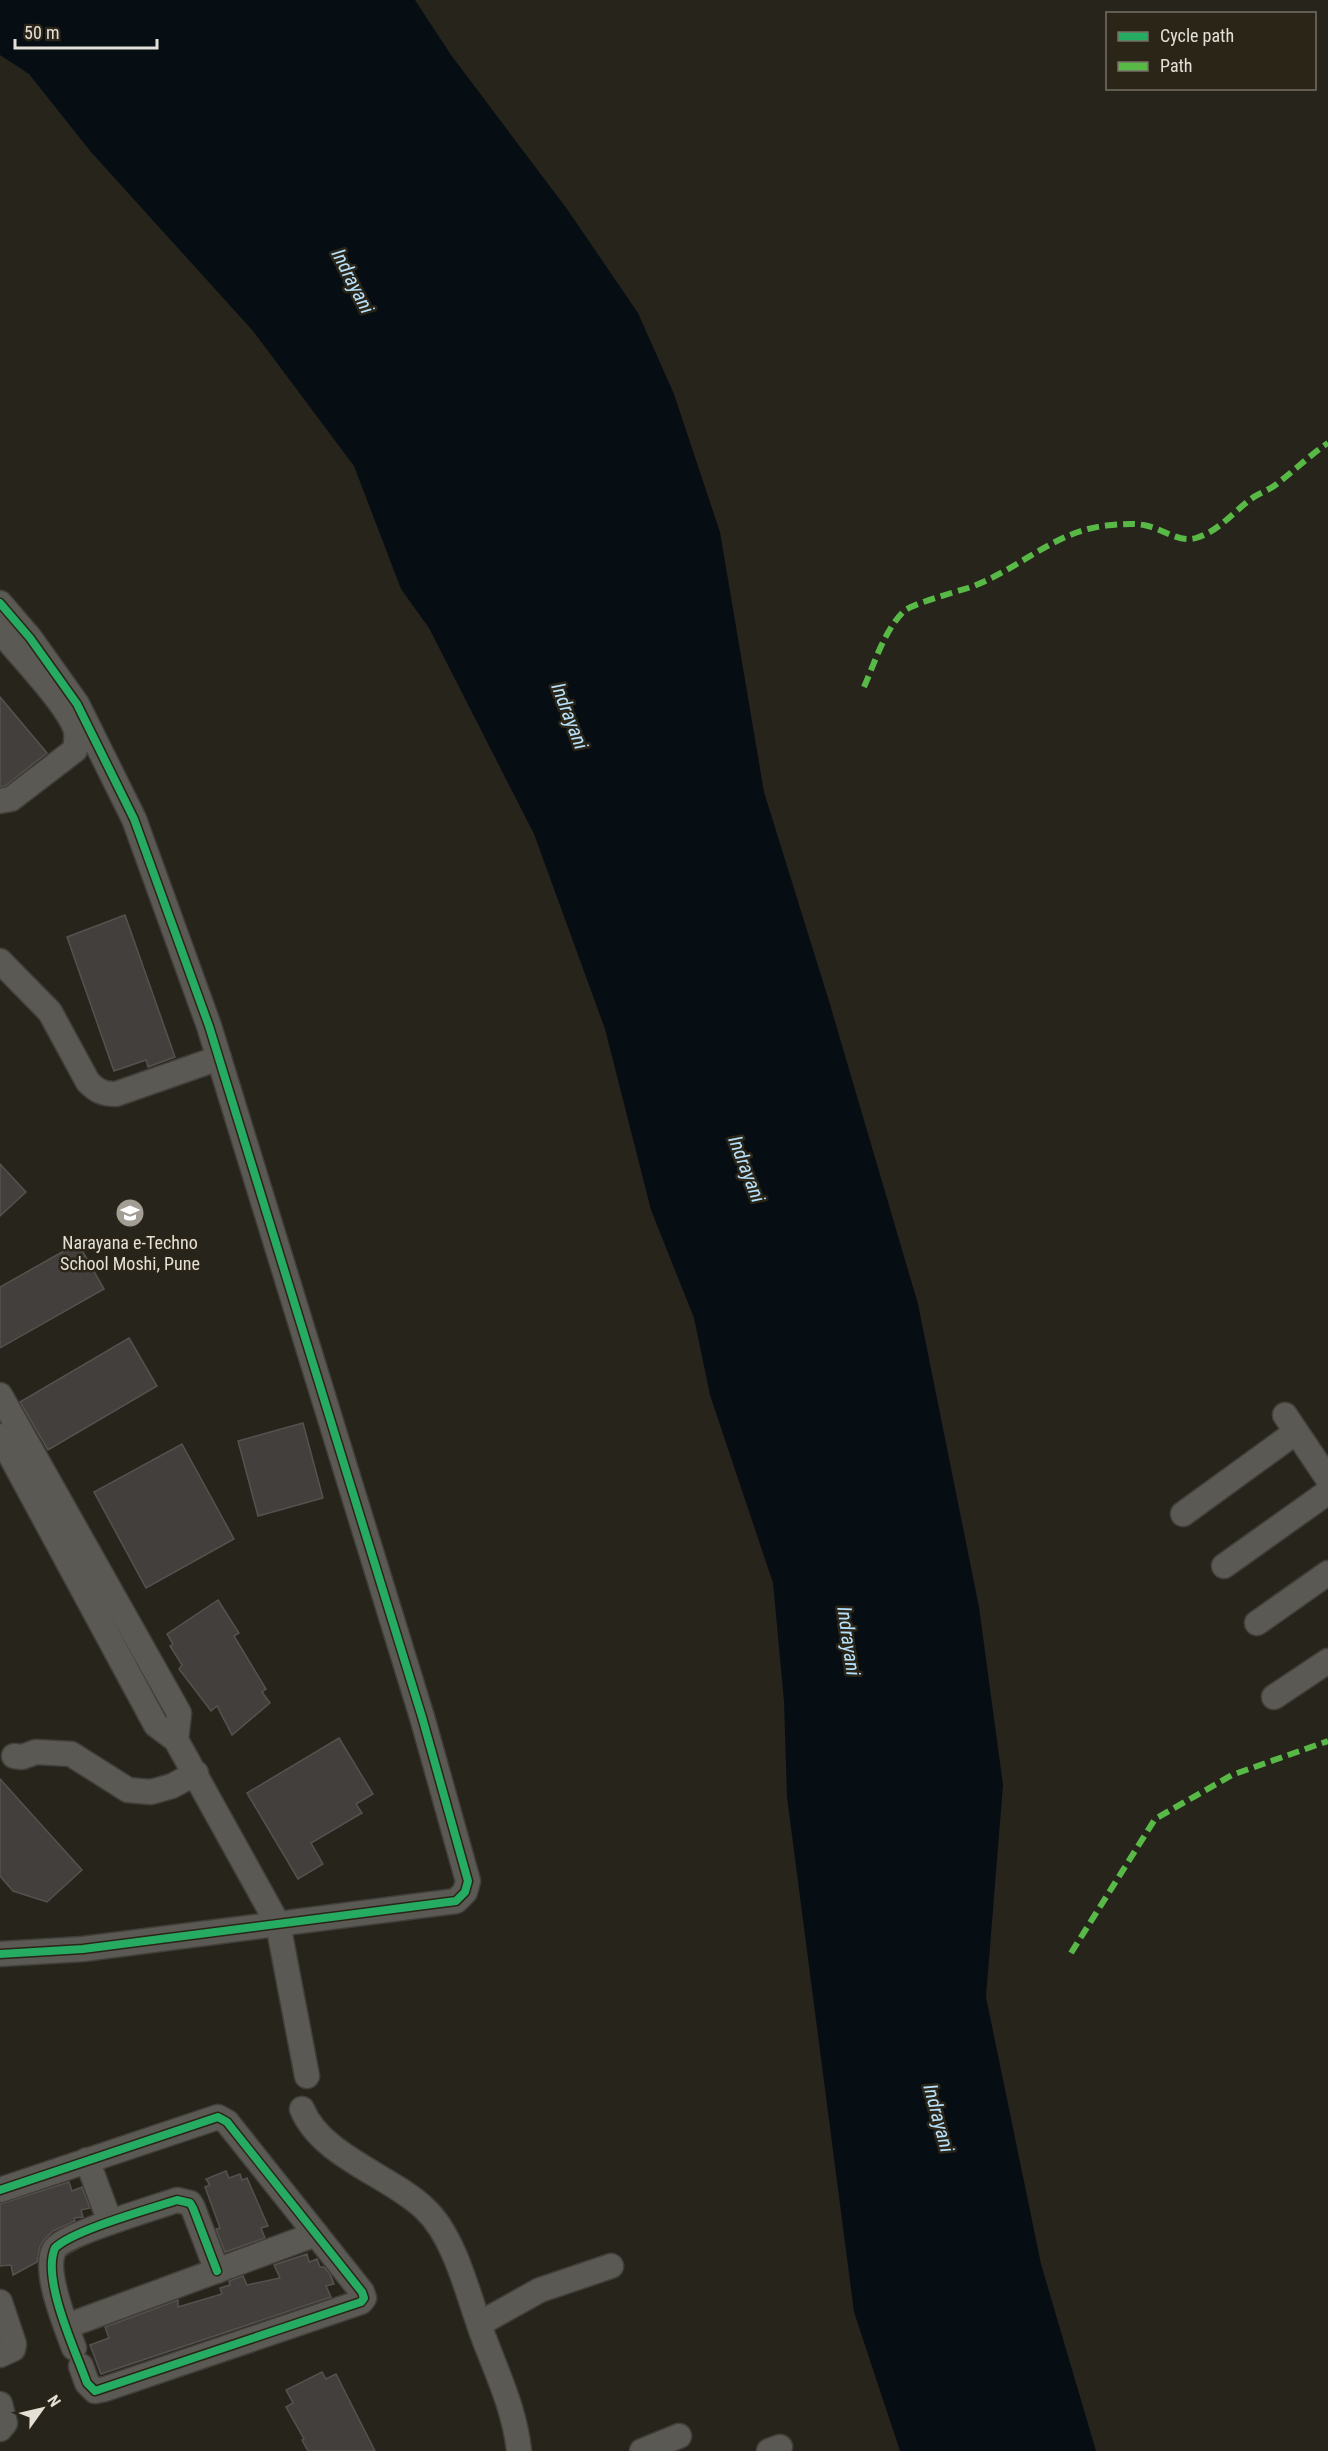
<svg xmlns="http://www.w3.org/2000/svg" width="1328" height="2451" viewBox="0 0 1328 2451" font-family="'Roboto Condensed',sans-serif">
<style>
.water{fill:#060e14}
.building{fill:#433f3c;stroke:#55514f;stroke-width:1.5}
.lines{fill:none;stroke-linecap:round;stroke-linejoin:round}
.minor-casing{stroke:#423f3a;stroke-width:27}
.minor{stroke:#5b5953;stroke-width:24}
.quiet{stroke:#58b947;stroke-width:6;stroke-dasharray:12 6;stroke-linecap:butt}
.cycleway-casing{stroke:#2b2518;stroke-width:11}
.cycleway{stroke:#26ab63;stroke-width:8}
.labels{text-anchor:middle;dominant-baseline:central;stroke-width:5;stroke-linejoin:round;paint-order:stroke}
.poi-label{font-size:18px;fill:#e4e0d8;stroke:#2b2518}
.water-label{font-size:20px;font-style:italic;fill:#b7e2fe;stroke:#2b2518}
</style>
<rect width="100%" height="100%" fill="#27241c"/>
<polygon class="water" points="0,0 415,0 451,55 567,209 638,313 674,394 720,532 764,792 829,1001 918,1304 979,1607 1003,1785 986,1997 1041,2264 1096,2451 900,2451 854,2312 787,1797 784,1701 773,1583 710,1395 694,1318 651,1210 605,1029 534,834 429,628 401,589 354,466 253,331 91,152 29,74 0,55"/>
<g class="building">
<polygon points="0,697 47,753 5,786 0,787"/>
<polygon points="125,915 175,1057 148,1067 146,1060 114,1071 67,937"/>
<polygon points="0,1164 26,1192 0,1216"/>
<polygon points="78,1243 104,1289 0,1348 0,1287"/>
<polygon points="129,1338 157,1386 48,1450 20,1402"/>
<polygon points="303,1423 323,1498 258,1516 238,1441"/>
<polygon points="182,1444 234,1539 146,1588 94,1492"/>
<polygon points="218,1600 239,1633 234,1636 266,1689 262,1692 270,1703 232,1735 217,1706 211,1711 179,1669 182,1665 170,1646 173,1644 167,1634"/>
<polygon points="339,1738 373,1794 356,1804 362,1813 311,1843 323,1864 298,1879 247,1793"/>
<polygon points="0,1779 82,1870 47,1902 13,1891 0,1876"/>
<polygon points="226,2171 229,2178 240,2174 242,2180 247,2178 268,2226 261,2228 265,2238 225,2252 216,2229 220,2228 205,2187 210,2185 206,2179"/>
<polygon points="69,2182 72,2191 82,2187 90,2208 81,2210 83,2217 74,2218 75,2221 53,2231 44,2240 40,2246 37,2262 13,2275 11,2265 0,2266 0,2204"/>
<polygon points="307,2254 309,2262 317,2259 320,2267 324,2267 330,2274 334,2284 326,2286 331,2297 101,2374 90,2345 109,2338 105,2327 178,2300 178,2307 222,2294 220,2288 230,2285 229,2281 243,2276 247,2285 280,2278 274,2265"/>
<polygon points="322,2372 326,2379 336,2374 375,2451 308,2451 302,2440 304,2439 286,2407 293,2403 286,2390"/>
</g>
<g class="lines">
<g class="minor-casing">
<g id="minor">
<polyline points="0,603 30,638 77,704 134,819 209,1026 422,1717 468,1881 465,1892 456,1901 83,1949 0,1954"/>
<path d="M0,631C18,653 70,707 76,731C77,738 76,743 75,750L11,799L0,801"/>
<path d="M0,961L50,1012L88,1082C97,1091 103,1094 116,1094L219,1058"/>
<polyline points="0,1395 179,1713 176,1740"/>
<polyline points="1285,1415 1328,1479"/>
<polyline points="0,1436 156,1725 176,1740 278,1924 307,2076"/>
<polyline points="1183,1514 1296,1432"/>
<polyline points="1224,1566 1328,1492"/>
<polyline points="1257,1623 1328,1573"/>
<polyline points="1274,1697 1328,1661"/>
<polyline points="14,1756 22,1757 36,1752 71,1754 128,1790 151,1792 172,1786 196,1773"/>
<path d="M302,2109C321,2156 391,2176 425,2209C455,2237 468,2295 482,2333C496,2371 515,2410 519,2451"/>
<polyline points="87,2160 110,2222"/>
<polyline points="0,2190 218,2117 227,2122 362,2292 364,2298 361,2302 105,2389 95,2391 87,2383 81,2366"/>
<polyline points="0,2302 14,2344 13,2349 0,2355"/>
<polyline points="479,2324 540,2290 611,2266"/>
<polyline points="67,2326 316,2234"/>
<path d="M74,2348C66,2326 43,2272 54,2250C61,2235 157,2207 177,2200L190,2203L193,2208L217,2271"/>
<polyline points="0,2404 5,2423 0,2429"/>
<polyline points="642,2451 679,2436"/>
<polyline points="769,2451 780,2447"/>
</g>
</g>
<use href="#minor" class="minor"/>
<g class="quiet">
<path d="M864,687C875,662 884,631 904,611C912,604 955,592 968,588C1020,570 1055,529 1112,525C1125,524 1136,523 1148,526C1164,530 1180,543 1196,538C1219,531 1232,513 1251,499C1259,493 1270,490 1278,483C1295,470 1310,455 1328,443"/>
<polyline points="1071,1953 1155,1819 1232,1775 1328,1741"/>
</g>
<g class="cycleway-casing">
<g id="cycleway">
<polyline points="0,603 30,638 77,704 134,819 209,1026 422,1717 468,1881 465,1892 456,1901 83,1949 0,1954"/>
<path d="M0,2190L218,2117L227,2122L362,2292L364,2298L361,2302L95,2391L87,2383C76,2352 41,2279 55,2248C73,2230 150,2209 177,2200L190,2203L193,2208L217,2271"/>
</g>
</g>
<use href="#cycleway" class="cycleway"/>
</g>
<defs>
<g id="school-disc" transform="scale(1.5)"><circle r="9.5" fill="#a29e96" stroke="#2b2518"/><path d="M0-5L7-2L0 1L-7-2ZM-4 1L0 2.5L4 1V4Q0 6-4 4Z" fill="#fff"/></g>
</defs>
<g fill-rule="evenodd">
<use href="#school-disc" x="130" y="1213"/>
</g>
<g class="labels">
<g class="poi-label">
<text x="130" y="1242">Narayana e-Techno<tspan x="130" dy="21">School Moshi, Pune</tspan></text>
</g>
<g class="water-label">
<text transform="translate(353 281) rotate(63)">Indrayani</text>
<text transform="translate(570 716) rotate(69)">Indrayani</text>
<text transform="translate(747 1169) rotate(69)">Indrayani</text>
<text transform="translate(849 1641) rotate(82)">Indrayani</text>
<text transform="translate(939 2118) rotate(75)">Indrayani</text>
</g>
</g>
<rect x="1106" y="12" width="210" height="78" fill="#2b2518" stroke="#757065" stroke-width="1.5"/>
<rect x="1118" y="32" width="30" height="9" fill="#26ab63" stroke="#757065" stroke-width="1.5"/>
<text x="1160" y="42" font-size="18" fill="#e4e0d8">Cycle path</text>
<rect x="1118" y="62" width="30" height="9" fill="#58b947" stroke="#757065" stroke-width="1.5"/>
<text x="1160" y="72" font-size="18" fill="#e4e0d8">Path</text>
<g transform="translate(42 2409) rotate(56)" stroke="#2b2518" stroke-width="4.5" paint-order="stroke">
<path d="M0-4.5L10 22L0 15L-10 22Z" fill="#e4e0d8"/>
<text y="-9" font-size="16" font-weight="bold" text-anchor="middle" fill="#e4e0d8">N</text>
</g>
<path d="M15 39v9h142v-9" fill="none" stroke="#e4e0d8" stroke-width="3"/>
<text x="24" y="39" font-size="18" fill="#e4e0d8" stroke="#2b2518" stroke-width="4.5" paint-order="stroke">50 m</text>
</svg>
